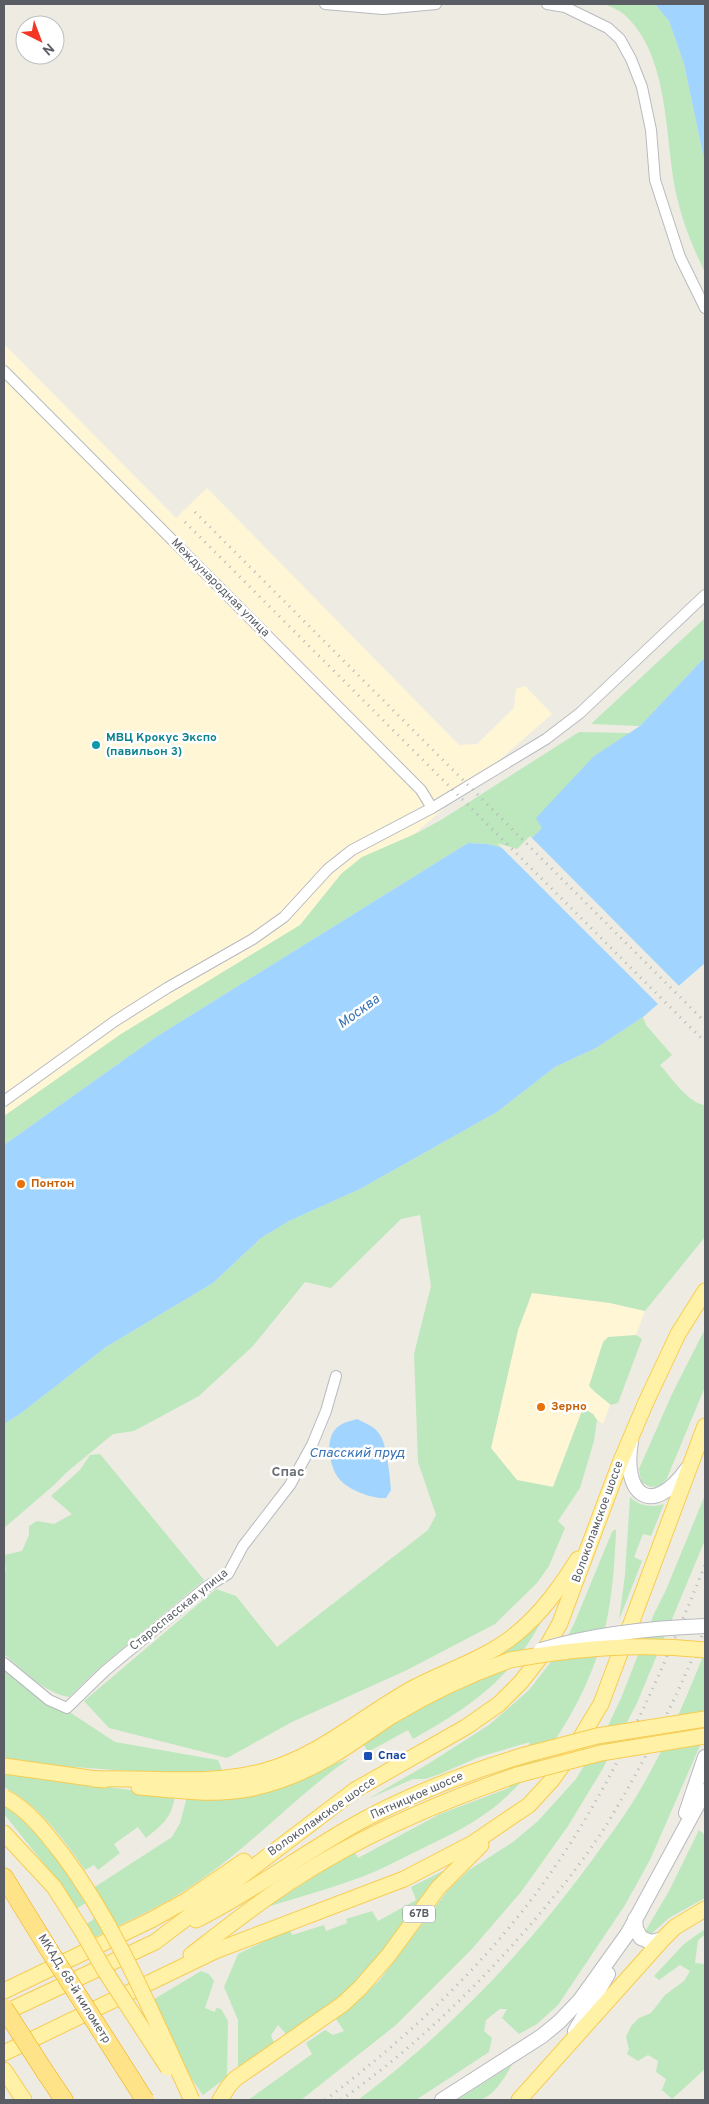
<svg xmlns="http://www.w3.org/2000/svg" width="709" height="2104" viewBox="0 0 709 2104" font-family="Overpass,sans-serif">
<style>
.commercial{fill:#fff6d6}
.green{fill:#bde7bd}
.water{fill:#a1d4ff}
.pier{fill:#eeece2}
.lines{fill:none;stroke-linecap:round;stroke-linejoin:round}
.street-casing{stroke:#b7babf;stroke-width:12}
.secondary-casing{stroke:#b8bbc1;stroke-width:16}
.primary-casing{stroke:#f8cc51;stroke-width:17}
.highway-casing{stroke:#f0a900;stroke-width:19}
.street{stroke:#fff;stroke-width:10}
.secondary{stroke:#fff;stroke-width:14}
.primary{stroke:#fff2a6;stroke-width:15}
.highway{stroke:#ffe388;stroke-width:18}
.rail{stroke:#b5b6b7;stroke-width:3;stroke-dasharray:1 6;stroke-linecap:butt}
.secondary-bridge-casing{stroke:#b8bbc1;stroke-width:16;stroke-linecap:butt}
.primary-bridge-casing{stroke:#f8cc51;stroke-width:17;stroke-linecap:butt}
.highway-bridge-casing{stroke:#f0a900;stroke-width:19;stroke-linecap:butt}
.secondary-bridge{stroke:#fff;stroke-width:14}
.primary-bridge{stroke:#fff2a6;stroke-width:15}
.highway-bridge{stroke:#ffe388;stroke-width:18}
.culture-dot{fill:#0f9aa8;stroke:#fff;stroke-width:2}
.food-dot{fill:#e8710a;stroke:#fff;stroke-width:2}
.transit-dot{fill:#1a4fb4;stroke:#fff;stroke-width:2}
.labels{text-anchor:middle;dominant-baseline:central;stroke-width:5;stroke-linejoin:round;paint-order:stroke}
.shield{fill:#fff;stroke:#8c8e92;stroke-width:1}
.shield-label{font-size:11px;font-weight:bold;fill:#5a5e64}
.street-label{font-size:12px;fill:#5a5e64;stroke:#fff}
.culture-label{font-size:12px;font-weight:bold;fill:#0d838f;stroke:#fff;text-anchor:start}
.food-label{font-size:12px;font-weight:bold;fill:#c56008;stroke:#fff;text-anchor:start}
.transit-label{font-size:12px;font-weight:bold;fill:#164399;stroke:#fff;text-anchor:start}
.water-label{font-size:14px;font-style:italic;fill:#3974b6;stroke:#fff}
.neighbourhood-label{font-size:14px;font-weight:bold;fill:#6b7076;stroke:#fff}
</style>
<rect width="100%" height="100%" fill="#eeece2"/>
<g class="commercial">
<polygon points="4,344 176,518 207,488 459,745 477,744 514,708 516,689 525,686 552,714 301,933 4,1133"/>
<polygon points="532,1293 610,1303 645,1311 603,1424 583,1409 554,1487 517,1480 491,1448 518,1330"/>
</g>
<g class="green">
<path d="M604,4H655L669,21L684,64L705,164V272C693,248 683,224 677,197C664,140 671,61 627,17C621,11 612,7 604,4Z"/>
<polygon points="705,618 705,657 640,726 591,724"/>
<polygon points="579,732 630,733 594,756 542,828 517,852 488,844 468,843 156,1037 4,1145 4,1116 121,1034 300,925 341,874 362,857 417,833 441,820"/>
<path d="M643,1017L646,1025L672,1055L660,1065C671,1077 689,1104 705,1105V1237L645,1311L610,1303L532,1293L518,1330L491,1448L517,1480L553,1487L583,1408L593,1414L597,1420L594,1441L580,1488L558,1521L565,1528L549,1566L537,1583L495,1624L407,1670L292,1722L227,1758L109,1728L84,1701L216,1589L236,1596L277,1647L428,1530L436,1515L418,1462L414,1354L431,1286L420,1215L401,1219L331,1288L305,1282L253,1346L199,1396L134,1431L113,1434L67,1472L53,1486L4,1528V1424L20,1414L106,1347L213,1283L261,1238L289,1221L360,1189L497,1112L555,1067L596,1048Z"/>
<polygon points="705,1329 705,1387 667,1478 660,1486 650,1487 641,1482 639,1469 672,1394"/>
<polygon points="636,1335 642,1339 618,1403 611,1405 595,1392 589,1386 603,1342 608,1337"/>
<path d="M100,1454L204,1580L98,1669L69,1697C43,1692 24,1671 4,1654V1569L6,1571L4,1555L22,1551L29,1535V1526L37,1521L54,1524L72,1514L51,1496L80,1470L90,1455Z"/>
<polygon points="705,1495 705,1540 637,1703 602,1770 568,1826 521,1892 471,1950 396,2025 301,2100 248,2100 312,2054 306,2043 325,2030 333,2035 344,2031 336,2019 379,1981 448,1890 469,1870 513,1842 538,1821 576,1779 606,1730 622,1696 654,1614 666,1590"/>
<path d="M630,1497C639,1506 652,1508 664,1504L651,1536L643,1534L634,1557L642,1561L619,1620L625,1575Z"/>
<path d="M615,1529L616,1531C615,1558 613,1586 608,1614C595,1687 550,1762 492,1809C467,1828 437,1841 409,1855C394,1862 380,1870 364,1876C333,1888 299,1897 267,1907L354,1851L358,1858L440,1814L509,1788L530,1742L479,1757L440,1774L425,1779H413L368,1799L428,1764L489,1725L529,1690L561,1649L574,1624L612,1532Z"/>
<path d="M543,1618C511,1679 472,1706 413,1739L408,1730L368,1752L358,1734Z"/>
<path d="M705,1651V1734L650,1860L625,1905L558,2005L537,2024L519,2034L502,2018L507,2009H500L486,2020L484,2031L492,2038L489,2052L416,2100H358C449,2031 522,1955 590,1863C608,1838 628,1812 643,1785C667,1743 687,1697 705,1651Z"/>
<polygon points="4,1669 115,1742 218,1760 223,1773 143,1772 19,1763 4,1760"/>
<path d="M350,1758C297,1795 253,1844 199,1881C167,1904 130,1920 95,1937L86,1924L93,1920L95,1915L89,1901L76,1909L57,1880L4,1814V1804L29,1823L84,1894L172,1837L180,1823L187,1797L292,1781Z"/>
<path d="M4,1773L175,1796C171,1819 163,1824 146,1838L138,1827L114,1844L120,1853L98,1870L94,1865L85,1870C62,1837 40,1806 4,1787Z"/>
<polygon points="699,1830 705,1835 705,1898 669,1918 650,1935 646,1933 646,1930 669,1891"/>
<polygon points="447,1869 377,1961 332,2005 287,2035 278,2025 271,2035 274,2043 238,2067 238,2020 224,1987 238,1954 290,1929 292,1935 324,1925 326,1931 347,1923 346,1919 372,1911 378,1921 416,1900 411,1887"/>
<polygon points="705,1929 705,1935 698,1940 695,1963 705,1964 705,2069 672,2099 662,2090 666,2079 656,2072 658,2061 648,2055 638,2061 627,2054 629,2049 626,2037 631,2026 639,2018 651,2013 665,1995 684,1981 690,1971 680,1965 659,1980 654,1976 684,1944"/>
<polygon points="201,1971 209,1974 214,1981 205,2008 215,2012 216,2008 221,2009 228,2021 227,2077 203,2095 141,2007"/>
<path d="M512,2065C505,2077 493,2098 478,2100C472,2101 464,2100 457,2100Z"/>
</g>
<g class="water">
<polygon points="655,4 705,4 705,164 684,64 669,21"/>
<polygon points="705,657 705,963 643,1017 596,1048 555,1067 497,1112 360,1189 289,1221 261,1238 213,1283 106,1347 20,1414 4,1424 4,1145 156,1037 468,843 488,844 517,852 542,828 536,818 594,756 640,726"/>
<path d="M357,1419C365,1423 376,1427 380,1435C387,1445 390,1477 391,1490L386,1498C371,1499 345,1489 337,1476C329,1463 324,1436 339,1426C344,1422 351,1421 357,1419Z"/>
</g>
<polygon class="pier" points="530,836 681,988 660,1006 497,843 517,849"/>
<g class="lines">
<g class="street-casing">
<g id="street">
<polyline points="325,4 383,9 436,4"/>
<polyline points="547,4 565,7 608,28 620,39 631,59 642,87 651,130 655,180 680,257 705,308"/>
<polyline points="4,371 421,790 432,808"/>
<polyline points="4,1101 115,1021 167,988 253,939 284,917 328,869 352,850 432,808 546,739 580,713 705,595"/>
<polyline points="4,1663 49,1700 67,1708 105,1671 206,1587 228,1574 243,1546 290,1485 312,1445 326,1411 336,1376"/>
</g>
</g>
<g class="secondary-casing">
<g id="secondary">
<path d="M631,1442C622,1494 651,1519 687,1469"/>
<polyline points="686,1813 705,1757"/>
<polyline points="635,1919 636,1929 641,1938 651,1942 663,1939"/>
<polyline points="575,2031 608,1974"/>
<polyline points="442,2100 542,2036 559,2022 580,2000 628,1933 705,1791"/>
</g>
</g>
<g class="primary-casing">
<g id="primary">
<polyline points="4,1766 104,1780"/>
<path d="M94,1779C150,1777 209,1786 264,1771C320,1756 365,1714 415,1687C448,1670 487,1658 516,1634C542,1613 560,1587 578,1559"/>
<path d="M139,1787C175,1790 213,1796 249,1789C277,1783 305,1772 330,1757C351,1745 370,1730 390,1717C428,1694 468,1675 510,1660"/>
<polyline points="4,1833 54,1887 82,1931"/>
<path d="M196,1920C254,1891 306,1851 363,1820C415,1792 468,1772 525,1755"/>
<path d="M191,1955C226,1928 262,1899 301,1875C368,1832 442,1801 517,1775"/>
<polyline points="4,1991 151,1920 187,1900 244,1861"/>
<polyline points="4,2013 155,1942 355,1790 466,1727 499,1704 521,1682 542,1655 560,1623 620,1463 646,1402 678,1334 705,1291"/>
<polyline points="4,2053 215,1951 404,1879 473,1843 529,1805 552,1780 572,1752 601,1704 705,1426"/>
<polyline points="4,2070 24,2100"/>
<polyline points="220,2100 228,2087 235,2079 343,2004 360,1988 388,1956 438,1888 481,1845"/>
<polyline points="519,2100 663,1939 675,1927 705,1909"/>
</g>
</g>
<g class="highway-casing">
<g id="highway">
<polyline points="4,1877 49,1950"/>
<polyline points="45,2072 64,2100"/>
</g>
</g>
<use href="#street" class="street"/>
<use href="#secondary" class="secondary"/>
<use href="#primary" class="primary"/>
<use href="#highway" class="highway"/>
<g class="rail">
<polyline points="195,512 705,1022"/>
<polyline points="185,522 705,1042"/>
<path d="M325,2100C394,2048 457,1991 512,1924C599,1819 654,1691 705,1565"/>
<path d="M341,2100C403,2056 458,2005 509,1949C544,1910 579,1868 607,1824C645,1761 678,1696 705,1628"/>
</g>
<g class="secondary-bridge-casing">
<path id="secondary-bridge" d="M541,1650C594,1634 650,1628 705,1626"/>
</g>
<g class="primary-bridge-casing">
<g id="primary-bridge">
<path d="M510,1660C579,1648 636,1643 705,1650"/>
<polyline points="525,1755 597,1736 705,1719"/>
<polyline points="517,1775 601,1753 705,1736"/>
<path d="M4,1797C28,1809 47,1834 63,1855C119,1930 153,2017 192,2100"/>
<polyline points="82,1931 105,1971 168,2068"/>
</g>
</g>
<g class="highway-bridge-casing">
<g id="highway-bridge">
<polyline points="49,1950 145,2100"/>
<polyline points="4,2008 45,2072"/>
</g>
</g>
<use href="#secondary-bridge" class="secondary-bridge"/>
<use href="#primary-bridge" class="primary-bridge"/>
<use href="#highway-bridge" class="highway-bridge"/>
</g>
<circle class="culture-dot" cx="96" cy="745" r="5"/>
<g class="food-dot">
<circle cx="21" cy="1184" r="5"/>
<circle cx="541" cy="1407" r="5"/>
</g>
<rect class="transit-dot" x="363" y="1751" width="10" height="10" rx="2.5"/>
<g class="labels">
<rect class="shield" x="403" y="1905.5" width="32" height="17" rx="4"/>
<g class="shield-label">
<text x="419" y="1914">67B</text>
</g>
<g class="street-label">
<text transform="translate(220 588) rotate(45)">Международная улица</text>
<text transform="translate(598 1522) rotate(-70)">Волоколамское шоссе</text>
<text transform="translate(179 1610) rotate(-39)">Староспасская улица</text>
<text transform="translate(417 1796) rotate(-24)">Пятницкое шоссе</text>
<text transform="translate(322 1817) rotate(-35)">Волоколамское шоссе</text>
<text transform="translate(74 1989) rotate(58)">МКАД, 68-й километр</text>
</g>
<g class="culture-label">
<text x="106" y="738">МВЦ Крокус Экспо<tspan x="106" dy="14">(павильон 3)</tspan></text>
</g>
<g class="food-label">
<text x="31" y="1184">Понтон</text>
<text x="551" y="1407">Зерно</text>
</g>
<g class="transit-label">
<text x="378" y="1756">Спас</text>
</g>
<g class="water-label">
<text transform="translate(359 1012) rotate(-36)">Москва</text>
<text x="357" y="1453">Спасский пруд</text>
</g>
<g class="neighbourhood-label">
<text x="288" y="1472">Спас</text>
</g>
</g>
<rect width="709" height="2104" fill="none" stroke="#5a5e64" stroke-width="10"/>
<g transform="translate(40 40) rotate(138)"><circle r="24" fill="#ffffff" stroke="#bdbfc1"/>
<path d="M0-4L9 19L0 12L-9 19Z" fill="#f23824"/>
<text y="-8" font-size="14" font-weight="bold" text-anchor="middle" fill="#5a5e64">N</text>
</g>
</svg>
